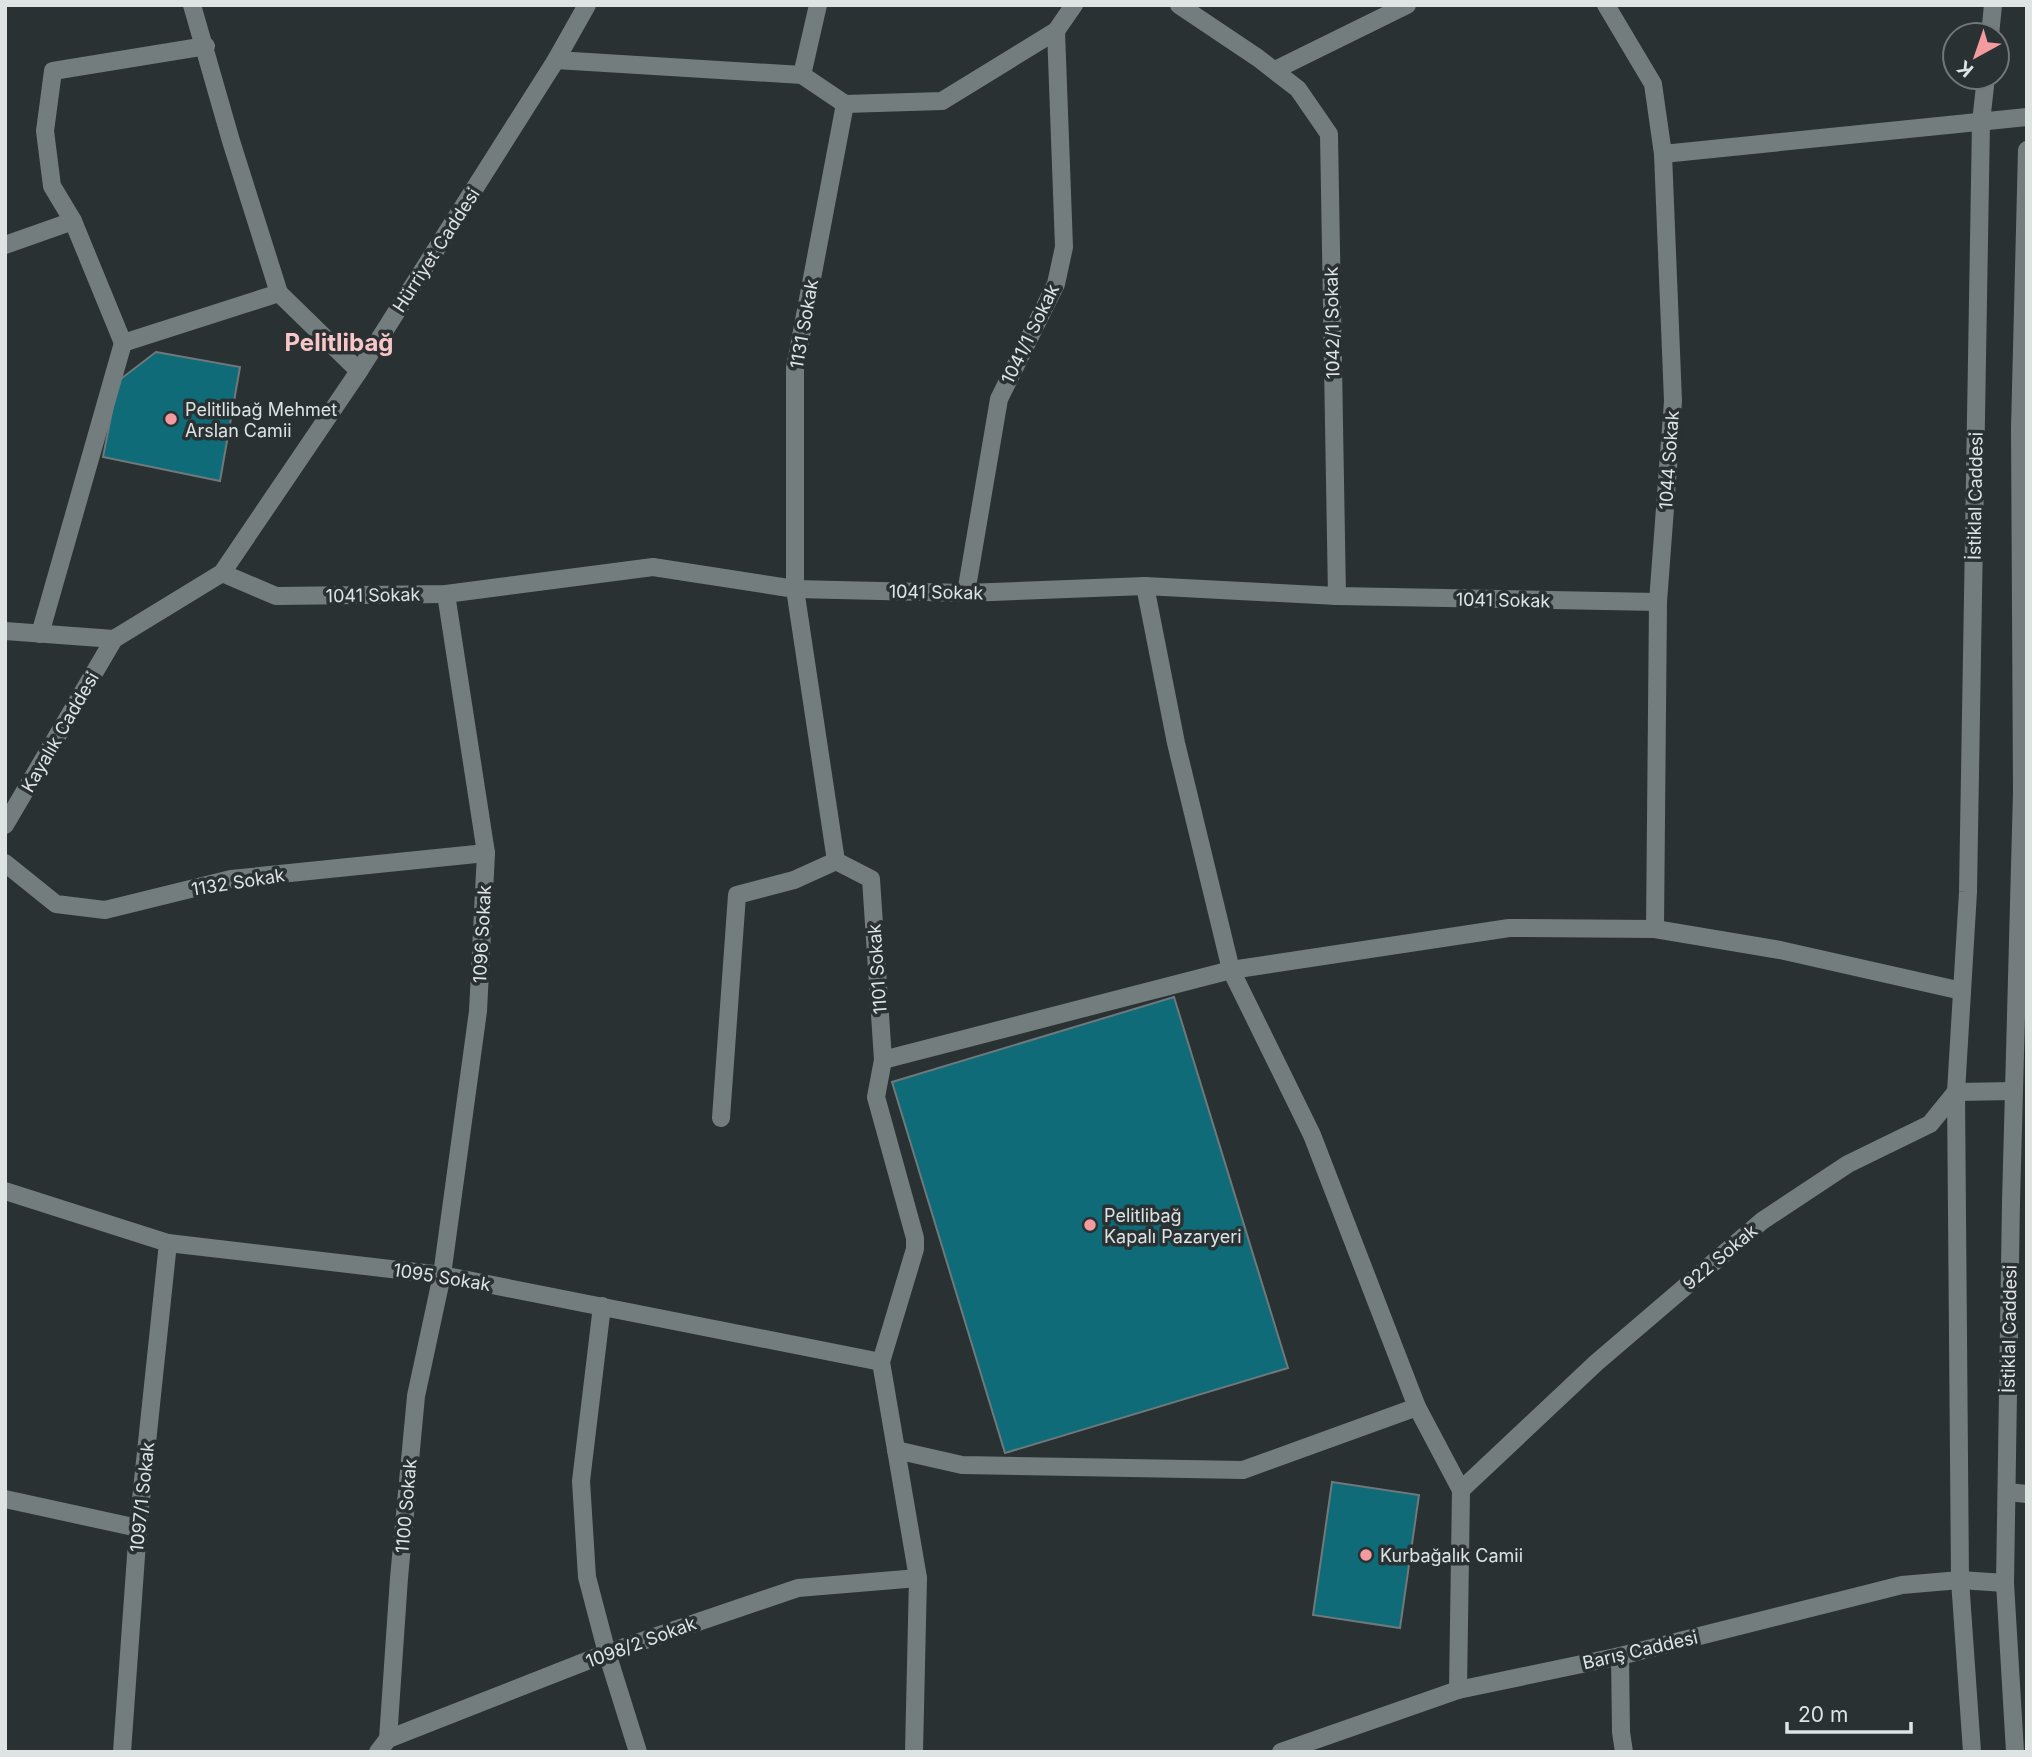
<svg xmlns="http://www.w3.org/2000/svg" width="2032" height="1757" viewBox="0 0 2032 1757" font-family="Inter,sans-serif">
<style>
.building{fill:#0f6b78;stroke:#6f787a;stroke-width:2}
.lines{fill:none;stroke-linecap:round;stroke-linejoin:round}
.minor{stroke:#737d7e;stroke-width:18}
.tertiary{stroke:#737d7e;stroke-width:18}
.secondary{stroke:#737d7e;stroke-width:18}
.poi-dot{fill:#f49b9f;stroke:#293132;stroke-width:2.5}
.labels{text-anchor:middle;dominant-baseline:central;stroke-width:7;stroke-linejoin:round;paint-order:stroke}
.street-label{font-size:18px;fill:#dee3e4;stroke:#293132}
.poi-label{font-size:18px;fill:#dee3e4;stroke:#293132;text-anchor:start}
.district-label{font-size:24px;font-weight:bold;fill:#f9c5c6;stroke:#293132}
</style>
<rect width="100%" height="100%" fill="#293132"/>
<g class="building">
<polygon points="156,352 240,367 220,481 103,457 118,381"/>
<polygon points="1174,997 1288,1368 1005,1453 892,1082"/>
<polygon points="1332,1482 1419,1495 1400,1628 1313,1615"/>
</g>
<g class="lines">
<g class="minor">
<polyline points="192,5 231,141 279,293 359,371"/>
<polyline points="1179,5 1258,58 1298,89 1329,134 1337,596"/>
<polyline points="1606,5 1653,84 1663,154 1673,401 1658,602 1655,929"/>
<polyline points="206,46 53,71 45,131 52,186 73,221 123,343 279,293"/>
<polyline points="556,60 802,75 845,104 942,101 1056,31 1074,5"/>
<polyline points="1275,70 1407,5"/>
<polyline points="802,75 818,5"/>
<polyline points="845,104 795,368 795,589 836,861 871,879 883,1060 876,1097 915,1238 915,1249 881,1362 918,1578 914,1752"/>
<polyline points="1663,154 2027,117"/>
<polyline points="5,245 73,221"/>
<polyline points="222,573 276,596 446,594 653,567 795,589 966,593 1145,586 1337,596 1658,602"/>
<polyline points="1145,586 1176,743 1231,970 1312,1135 1417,1407 1461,1490"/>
<polyline points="966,593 999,399 1056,284 1064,247 1056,31"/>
<polyline points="40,634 123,343"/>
<polyline points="5,863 56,904 105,910 231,879 486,853"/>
<polyline points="883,1060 1231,970 1509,928 1655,929 1780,950 1962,991"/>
<polyline points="1956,1092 2014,1091"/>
<polyline points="721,1118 737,895 794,880 836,861"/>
<polyline points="5,1191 168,1243 442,1275 881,1362"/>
<polyline points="602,1306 581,1481 587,1577 607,1653 638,1752"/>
<polyline points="896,1450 962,1465 1243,1470 1417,1407"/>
<polyline points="2007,1492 2027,1494"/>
<polyline points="5,1499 138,1528"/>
<polyline points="1620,1656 1621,1732 1624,1752"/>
<polyline points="388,1739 399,1578 416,1396 442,1275 478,1011 486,853 446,594"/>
<polyline points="122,1752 138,1528 168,1243"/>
<polyline points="378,1752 388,1739 607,1653 798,1588 918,1578"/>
</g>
<g class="tertiary">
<polyline points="5,631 114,639 222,573 359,371 556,60 587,5"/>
<polyline points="5,825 114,639"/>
<polyline points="1960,1580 2005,1583"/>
<polyline points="1458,1690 1461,1490 1596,1363 1762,1221 1848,1164 1930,1124 1956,1092"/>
</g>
<g class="secondary">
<polyline points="1990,35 1993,5"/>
<polyline points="1281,1752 1458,1690 1620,1656 1902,1585 1960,1580"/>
<polyline points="1972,1752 1960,1580 1956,1092 1968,892 1981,122 1986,77"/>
<polyline points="2015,1752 2005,1583 2011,1202 2022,792 2020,428 2027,150"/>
</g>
</g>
<g class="poi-dot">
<circle cx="171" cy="419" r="7"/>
<circle cx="1090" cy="1225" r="7"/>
<circle cx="1366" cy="1555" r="7"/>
</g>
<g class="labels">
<g class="street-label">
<text transform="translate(436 250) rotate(-57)">Hürriyet Caddesi</text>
<text transform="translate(1332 323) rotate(-91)">1042/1 Sokak</text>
<text transform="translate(804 324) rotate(-80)">1131 Sokak</text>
<text transform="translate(1030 334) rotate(-64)">1041/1 Sokak</text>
<text transform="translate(1669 460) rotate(-86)">1044 Sokak</text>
<text transform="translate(1975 496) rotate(-89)">İstiklal Caddesi</text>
<text transform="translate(936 592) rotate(1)">1041 Sokak</text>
<text transform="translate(373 595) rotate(-1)">1041 Sokak</text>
<text transform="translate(1503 600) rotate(1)">1041 Sokak</text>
<text transform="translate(60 732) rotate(-60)">Kayalık Caddesi</text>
<text transform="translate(238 882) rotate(-9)">1132 Sokak</text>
<text transform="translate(482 934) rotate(-87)">1096 Sokak</text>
<text transform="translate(877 969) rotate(-94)">1101 Sokak</text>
<text transform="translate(1720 1257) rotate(-40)">922 Sokak</text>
<text transform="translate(442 1277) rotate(9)">1095 Sokak</text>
<text transform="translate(2009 1329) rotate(-89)">İstiklal Caddesi</text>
<text transform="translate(142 1497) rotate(-84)">1097/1 Sokak</text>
<text transform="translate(406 1506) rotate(-85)">1100 Sokak</text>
<text transform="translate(641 1642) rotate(-20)">1098/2 Sokak</text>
<text transform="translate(1640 1650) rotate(-13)">Barış Caddesi</text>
</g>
<g class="poi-label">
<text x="185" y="409">Pelitlibağ Mehmet<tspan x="185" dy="21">Arslan Camii</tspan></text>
<text x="1104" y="1215">Pelitlibağ<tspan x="1104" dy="21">Kapalı Pazaryeri</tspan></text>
<text x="1380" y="1555">Kurbağalık Camii</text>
</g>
<g class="district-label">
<text x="339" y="342">Pelitlibağ</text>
</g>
</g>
<rect width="2032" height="1757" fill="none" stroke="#dee3e4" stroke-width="14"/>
<g transform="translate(1976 56) rotate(220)"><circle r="33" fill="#293132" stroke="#717879" stroke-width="2"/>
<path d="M0-5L12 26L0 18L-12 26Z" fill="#f49b9f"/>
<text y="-10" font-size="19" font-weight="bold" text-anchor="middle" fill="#dee3e4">K</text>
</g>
<path d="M1787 1722v10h124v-10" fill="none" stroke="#dee3e4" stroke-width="3.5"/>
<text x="1798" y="1722" font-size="21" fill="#dee3e4" stroke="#293132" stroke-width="5" paint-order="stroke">20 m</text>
</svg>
